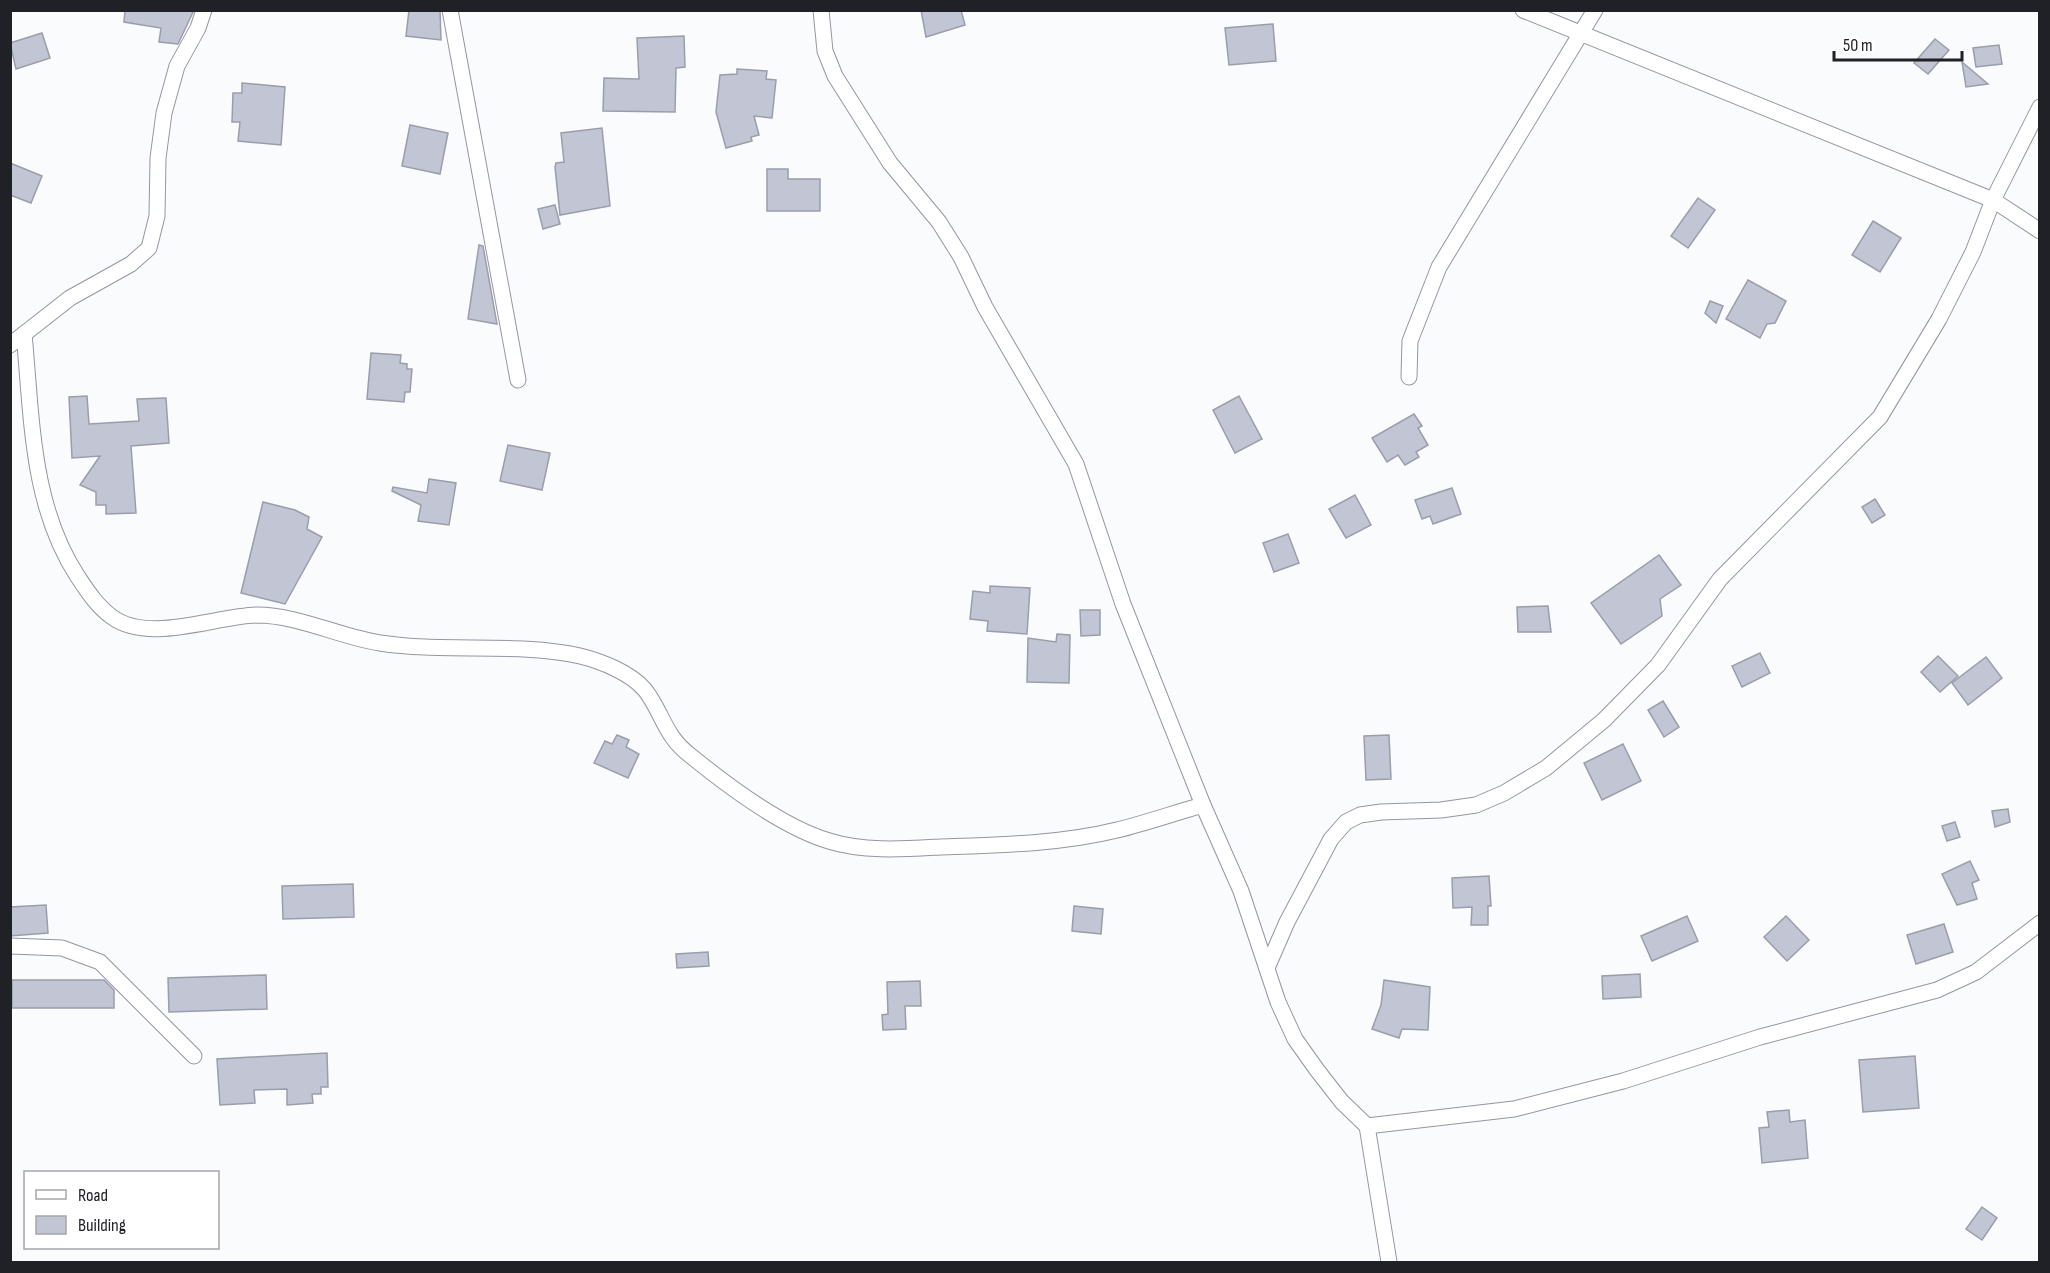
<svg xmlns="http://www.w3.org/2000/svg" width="2050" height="1273" viewBox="0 0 2050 1273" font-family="'Sofia Sans Condensed',sans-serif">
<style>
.building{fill:#c2c5d3;stroke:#9a9daa;stroke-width:1.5}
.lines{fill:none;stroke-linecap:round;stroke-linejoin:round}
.minor-casing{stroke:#9396a3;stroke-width:17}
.minor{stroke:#fff;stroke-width:15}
</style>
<rect width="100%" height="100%" fill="#fafbfd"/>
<g class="building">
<polygon points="125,10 194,10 178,44 159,42 161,28 124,22"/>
<polygon points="409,10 440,10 441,40 406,36"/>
<polygon points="921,10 961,10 965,25 926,37"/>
<polygon points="1273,24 1276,61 1229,65 1225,28"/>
<polygon points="42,33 50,58 16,69 10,43"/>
<polygon points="684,36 685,67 676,68 675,112 603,111 604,78 639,79 637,38"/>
<polygon points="1935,39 1949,50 1928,74 1914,63"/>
<polygon points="1999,45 2002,64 1976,67 1973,48"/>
<polygon points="1962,62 1988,84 1966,87"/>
<polygon points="737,69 767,71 766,79 776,80 772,118 754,116 759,135 751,137 752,141 726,148 716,112 720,75 737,74"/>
<polygon points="242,83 285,87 281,145 238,141 240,122 232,122 233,93 242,93"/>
<polygon points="410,125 448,133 440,174 402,166"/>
<polygon points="602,128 610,206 560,215 555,167 556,163 564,162 561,133"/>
<polygon points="10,163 42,176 31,203 10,195"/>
<polygon points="767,169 788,169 788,179 820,179 820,211 767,211"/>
<polygon points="1698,198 1715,210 1688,248 1671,236"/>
<polygon points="555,205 560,224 543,229 538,209"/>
<polygon points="1873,221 1901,238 1880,272 1852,255"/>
<polygon points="479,245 483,246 497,324 468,319"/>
<polygon points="1748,280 1786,301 1775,323 1767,324 1760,338 1726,319"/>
<polygon points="1710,301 1723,306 1716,323 1705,313"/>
<polygon points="371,353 401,355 400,363 407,364 407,369 412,369 410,392 405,392 404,402 367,399"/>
<polygon points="87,396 89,424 139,421 137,399 166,398 169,443 131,446 136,513 106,514 106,505 96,505 96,492 80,485 100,456 72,458 69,397"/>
<polygon points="1239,396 1262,439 1235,453 1213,410"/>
<polygon points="1414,414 1422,426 1418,428 1428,445 1416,452 1419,457 1405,465 1398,455 1387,462 1372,438"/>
<polygon points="508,445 550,453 542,490 500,481"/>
<polygon points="429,479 456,483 449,525 418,521 421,505 392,491 393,487 427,493"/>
<polygon points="1452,488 1461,514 1433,524 1430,516 1422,519 1415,500"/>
<polygon points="1355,495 1371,525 1346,538 1329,509"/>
<polygon points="1875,499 1885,515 1872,523 1862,507"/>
<polygon points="263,502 295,510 309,517 307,529 322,537 285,604 241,593"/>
<polygon points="1288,534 1299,563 1274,572 1263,543"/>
<polygon points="1659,555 1681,585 1660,599 1662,616 1621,644 1591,603"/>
<polygon points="990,586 1030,588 1027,634 987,631 988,621 970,619 973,591 990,593"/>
<polygon points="1548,606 1551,632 1518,632 1517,607"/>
<polygon points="1080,610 1100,610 1100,635 1081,636"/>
<polygon points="1057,634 1070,635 1069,683 1027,682 1028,638 1056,642"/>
<polygon points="1760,653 1770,673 1742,687 1732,666"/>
<polygon points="1938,656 1958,676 1940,692 1921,672"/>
<polygon points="1986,657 2002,678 1968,705 1952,683"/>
<polygon points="1663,701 1679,727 1664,737 1648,710"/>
<polygon points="617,735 629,740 626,747 639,754 628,778 594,763 605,741 612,744"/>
<polygon points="1389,735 1391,779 1366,780 1364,736"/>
<polygon points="1623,744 1641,781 1602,800 1584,763"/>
<polygon points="2008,809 2010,822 1995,827 1992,811"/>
<polygon points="1955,822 1960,837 1947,841 1942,826"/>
<polygon points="1970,861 1979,880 1972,883 1977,899 1957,905 1942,874"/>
<polygon points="1489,876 1491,906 1488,906 1488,925 1471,925 1472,907 1453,908 1452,878"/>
<polygon points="353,884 354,917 283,919 282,886"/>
<polygon points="46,905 48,933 10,936 10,907"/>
<polygon points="1074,906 1103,909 1101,934 1072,931"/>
<polygon points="1687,916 1698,941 1652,961 1641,936"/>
<polygon points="1786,916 1809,940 1787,961 1764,937"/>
<polygon points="1944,924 1953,952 1916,964 1907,935"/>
<polygon points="708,952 709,966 677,968 676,954"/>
<polygon points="1640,974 1641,997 1603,999 1602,976"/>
<polygon points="266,975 267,1009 169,1012 168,978"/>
<polygon points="12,980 104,980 114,990 114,1008 12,1008"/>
<polygon points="1384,980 1430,987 1428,1030 1402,1029 1399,1038 1372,1029 1381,1005"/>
<polygon points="920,981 921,1006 905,1006 906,1029 883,1030 882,1015 888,1014 887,982"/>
<polygon points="327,1053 328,1087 321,1087 321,1094 312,1094 313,1103 287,1105 287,1089 254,1090 255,1103 220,1105 217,1059"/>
<polygon points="1915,1056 1919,1108 1863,1112 1859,1060"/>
<polygon points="1789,1110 1790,1122 1805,1120 1808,1158 1762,1163 1759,1128 1769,1127 1767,1112"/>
<polygon points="1982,1207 1997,1218 1982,1240 1966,1229"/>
</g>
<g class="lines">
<g class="minor-casing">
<g id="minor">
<polyline points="450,10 518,380"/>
<polyline points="821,10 825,51 835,76 890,163 939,222 961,257 985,307 1076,464 1123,604 1203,805 1241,891 1278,1002 1295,1039 1317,1070 1342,1102 1367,1126 1514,1109 1623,1081 1760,1037 1937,990 1976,972 2040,923"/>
<polyline points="1523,10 1993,200 2040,231"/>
<path d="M24,334C32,417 31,506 78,577C88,592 97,606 112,617C149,644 215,616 257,615C298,615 340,637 380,643C444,653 519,642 580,656C601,661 631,673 645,690C663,713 664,736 691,756C729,787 782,827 829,841C864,852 904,849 940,847C999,845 1060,844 1117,830C1146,823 1174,813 1203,805"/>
<polyline points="10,345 70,298 131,264 149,248 157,216 158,158 164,113 177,66 198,28 204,10"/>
<polyline points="1409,377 1410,341 1439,267 1595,10"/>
<polyline points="10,946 62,948 100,962 194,1056"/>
<polyline points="1267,968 1287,922 1331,839 1346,822 1360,815 1381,812 1441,810 1476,805 1504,793 1546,768 1604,720 1658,665 1720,579 1880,417 1939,319 1973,252 1993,200 2040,107"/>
<polyline points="1367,1126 1389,1262"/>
</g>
</g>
<use href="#minor" class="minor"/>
</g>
<rect width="2050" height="1273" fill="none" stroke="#202127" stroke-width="24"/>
<rect x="24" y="1171" width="195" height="78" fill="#ffffff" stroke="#a6a6a9" stroke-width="1.5"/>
<rect x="36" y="1190" width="30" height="9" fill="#ffffff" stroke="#a6a6a9" stroke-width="1.5"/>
<text x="78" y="1201" font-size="18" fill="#202127">Road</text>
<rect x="36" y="1216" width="30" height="18" fill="#c2c5d3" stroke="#a6a6a9" stroke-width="1.5"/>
<text x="78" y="1231" font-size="18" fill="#202127">Building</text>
<path d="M1834 51v9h128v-9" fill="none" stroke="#202127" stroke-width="3"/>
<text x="1843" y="51" font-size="18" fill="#202127" stroke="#ffffff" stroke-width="4.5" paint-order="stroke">50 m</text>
</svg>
